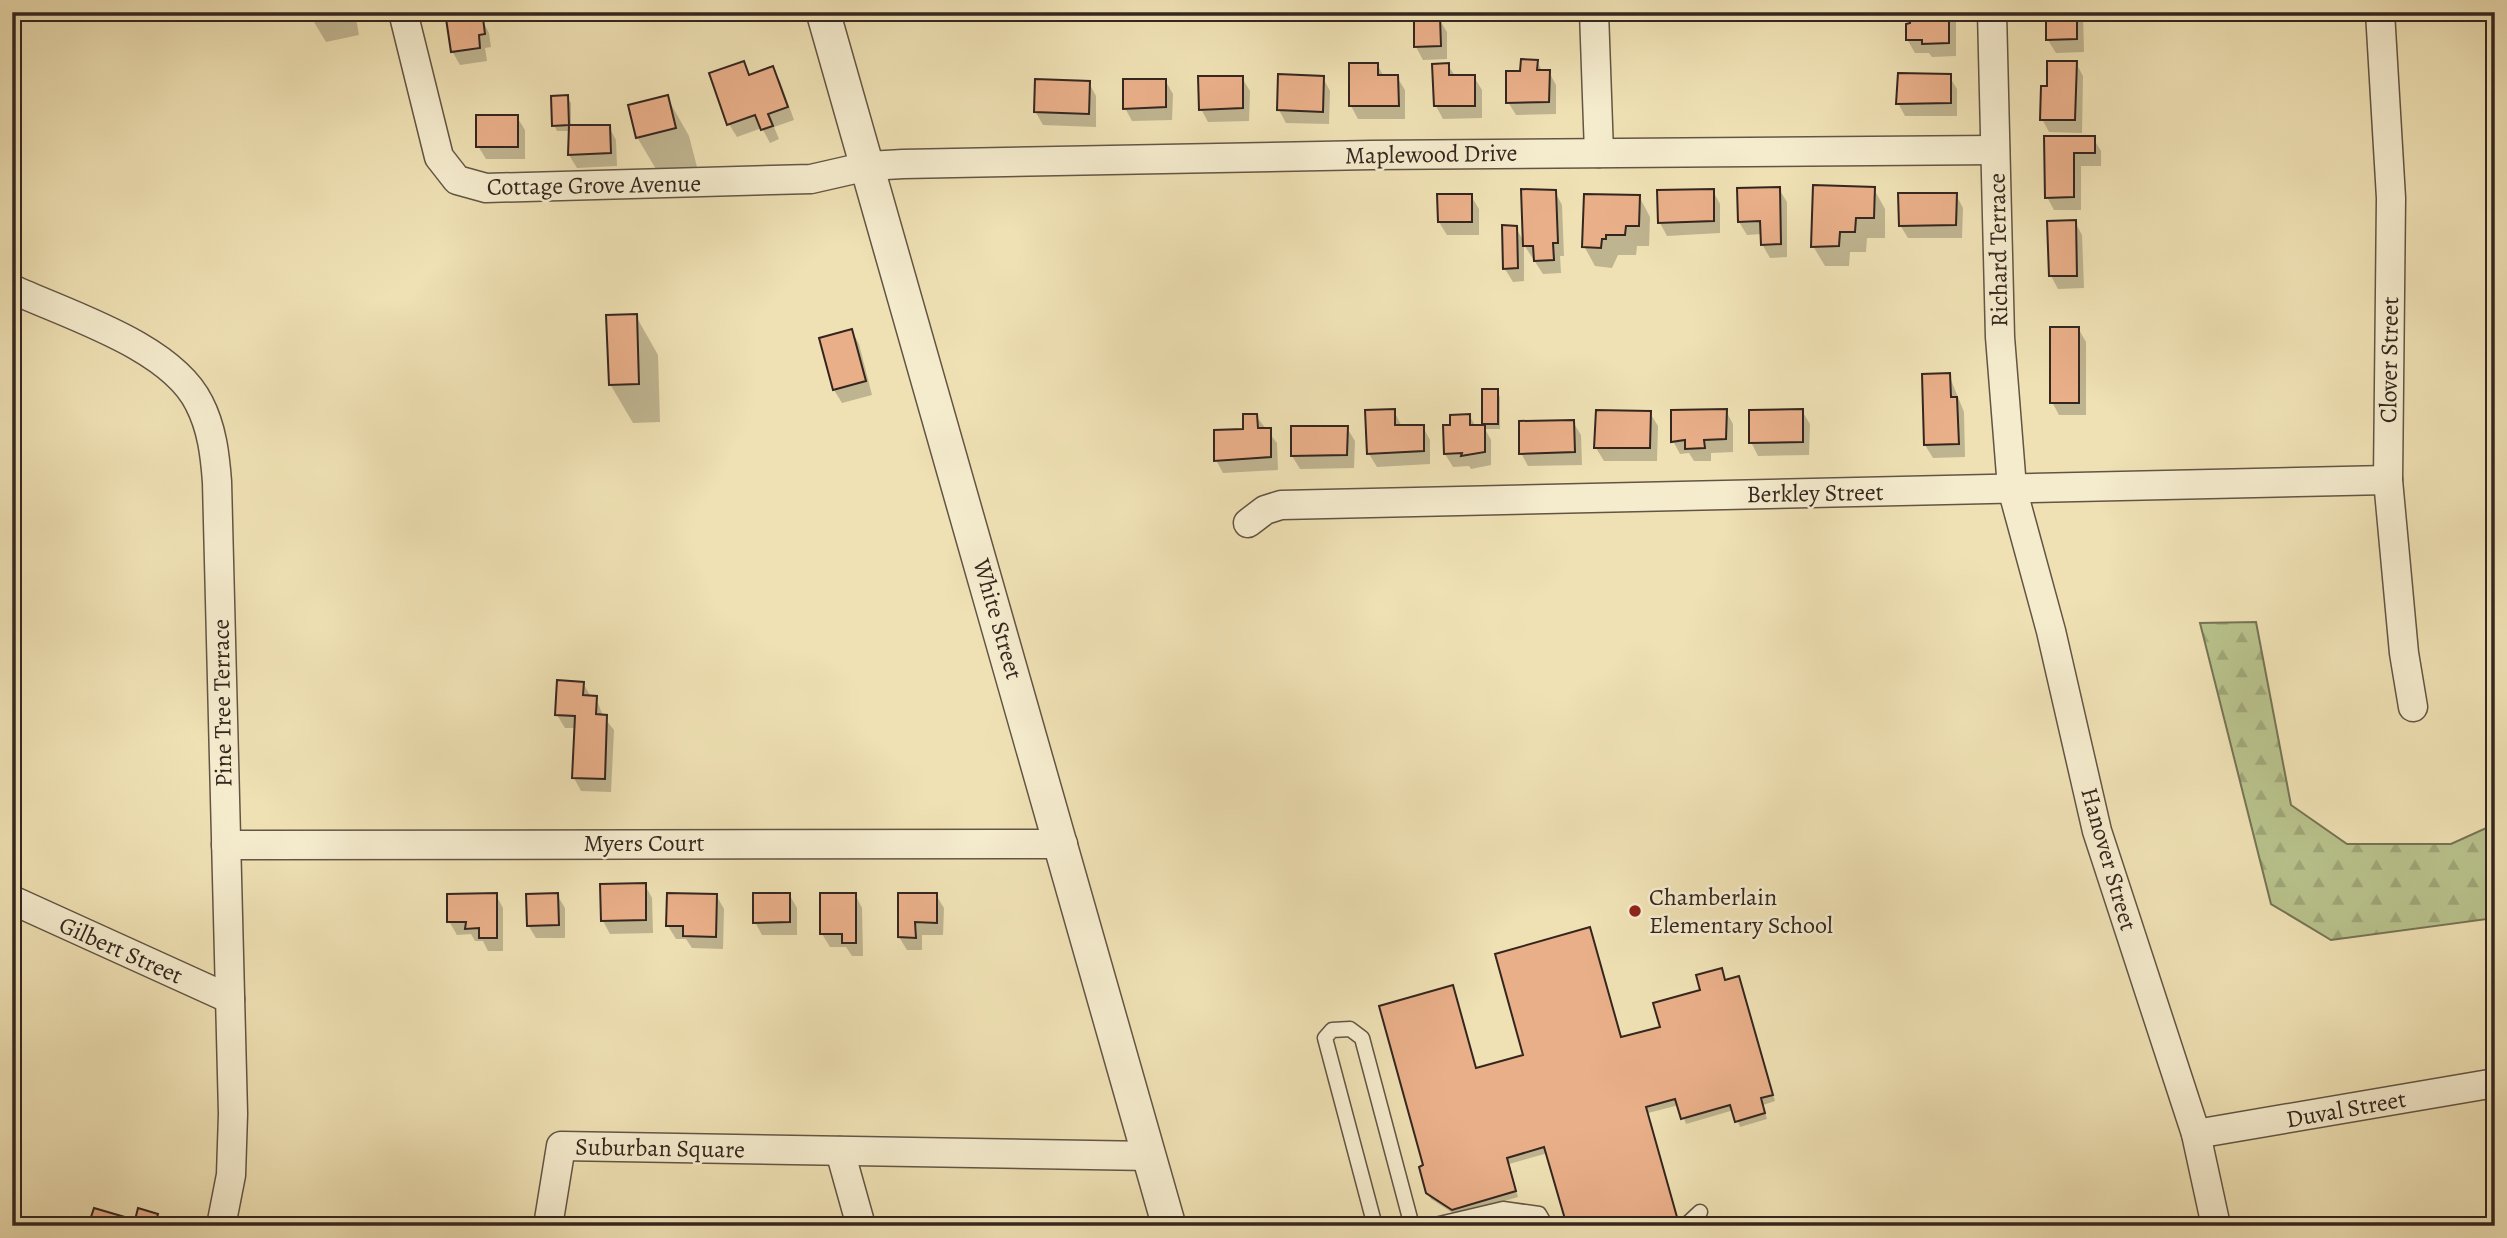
<svg xmlns="http://www.w3.org/2000/svg" width="2507" height="1238" viewBox="0 0 2507 1238" font-family="Alegreya,serif">
<style>
.forest{fill:url(#forest-firs);stroke:#767456;stroke-width:2}
.shadow{fill:#0003}
.building{fill:#e9af89;stroke:#34261f;stroke-width:2}
.lines{fill:none;stroke-linecap:round;stroke-linejoin:round}
.service-casing{stroke:#635544;stroke-width:17}
.minor-casing{stroke:#635544;stroke-width:31}
.tertiary-casing{stroke:#635544;stroke-width:36}
.service{stroke:#f5ecce;stroke-width:14}
.minor{stroke:#f5ecce;stroke-width:28}
.tertiary{stroke:#f5ecce;stroke-width:33}
.poi-dot{fill:#8f2418;stroke:#f5ecce;stroke-width:2.5}
.labels{text-anchor:middle;dominant-baseline:central;stroke-width:5;stroke-linejoin:round;paint-order:stroke}
.street-label{font-size:24px;fill:#34261f;stroke:#f5ecce}
.poi-label{font-size:24px;fill:#34261f;stroke:#f5ecce;text-anchor:start}
</style>
<defs>
<pattern id="forest-firs" width="22" height="20" patternUnits="userSpaceOnUse" patternTransform="scale(1.75)"><rect width="22" height="20" fill="#b9c38d"/><path d="M5 1l3.5 6h-7zM16 11l3.5 6h-7z" fill="#a0a779"/></pattern>
</defs>
<rect width="100%" height="100%" fill="#efe1b4"/>
<filter id="stains"><feTurbulence type="fractalNoise" baseFrequency=".00286" numOctaves="4"/><feColorMatrix values="0 0 0 0 .2 0 0 0 0 .09 0 0 0 0 .02 0 0 0 .5 -.17"/></filter>
<radialGradient id="worn" r=".72"><stop offset=".6" stop-color="#630" stop-opacity="0"/><stop offset="1" stop-color="#630" stop-opacity=".3"/></radialGradient>
<polygon class="forest" points="2256,622 2291,805 2347,844 2451,844 2495,824 2495,918 2331,940 2271,904 2200,623"/>
<g class="shadow">
<polygon points="308,12 355,12 359,35 326,42"/>
<polygon points="447,12 470,12 475,21 482,20 489,33 491,47 485,48 487,61 460,65 452,51"/>
<polygon points="1912,12 1956,12 1956,56 1932,57 1929,53 1915,53 1907,39"/>
<polygon points="2047,12 2083,12 2084,52 2056,53 2048,40"/>
<polygon points="1439,19 1447,32 1447,59 1423,60 1416,47"/>
<polygon points="1537,62 1543,72 1549,72 1556,85 1556,114 1516,115 1508,102 1522,73"/>
<polygon points="743,63 751,76 772,68 780,81 794,120 774,127 779,139 770,143 762,128 737,137 729,124 711,74"/>
<polygon points="2076,63 2083,76 2082,133 2049,132 2042,119"/>
<polygon points="1377,64 1384,77 1397,77 1405,90 1405,119 1358,119 1351,106"/>
<polygon points="1448,65 1455,76 1474,77 1482,90 1482,118 1443,119 1436,106"/>
<polygon points="1949,76 1957,89 1957,116 1905,116 1898,103"/>
<polygon points="1242,78 1250,91 1249,121 1208,122 1201,109"/>
<polygon points="1323,78 1330,91 1329,124 1286,123 1279,110"/>
<polygon points="1165,80 1173,94 1172,120 1132,121 1125,108"/>
<polygon points="1089,83 1096,96 1096,127 1043,125 1035,111"/>
<polygon points="567,97 571,103 571,127 609,127 616,140 617,166 577,168 569,155 571,131 557,131 554,125"/>
<polygon points="667,97 689,136 697,167 660,176 637,137"/>
<polygon points="517,117 525,130 525,159 486,159 478,146"/>
<polygon points="2046,138 2093,138 2101,151 2101,166 2081,166 2081,210 2054,210 2047,197"/>
<polygon points="1779,189 1787,202 1787,257 1770,258 1762,244 1762,234 1747,235 1739,222"/>
<polygon points="1874,189 1885,209 1885,238 1867,238 1866,252 1850,252 1849,266 1825,266 1813,246"/>
<polygon points="1713,191 1720,204 1720,233 1667,236 1660,223"/>
<polygon points="1555,192 1562,205 1564,256 1560,256 1561,273 1543,274 1524,245 1524,281 1513,282 1505,269 1516,228 1524,242"/>
<polygon points="1956,195 1963,208 1962,238 1908,238 1900,225"/>
<polygon points="1471,196 1479,209 1479,235 1447,235 1439,222"/>
<polygon points="1639,196 1650,217 1649,246 1637,246 1636,255 1618,255 1612,268 1595,266 1584,246"/>
<polygon points="2075,222 2082,235 2084,288 2058,289 2051,276"/>
<polygon points="636,316 658,355 660,422 633,423 610,384"/>
<polygon points="2078,328 2086,342 2086,415 2059,415 2052,402"/>
<polygon points="852,331 859,344 872,395 842,403 834,390"/>
<polygon points="1949,375 1964,412 1965,457 1933,458 1925,445"/>
<polygon points="1497,391 1500,397 1500,429 1485,429 1491,440 1491,465 1471,469 1469,466 1453,467 1445,454 1452,427 1469,415 1476,427 1486,426 1484,423"/>
<polygon points="1394,411 1402,427 1423,427 1430,440 1430,464 1377,467 1369,454"/>
<polygon points="1726,411 1733,424 1733,452 1711,453 1711,461 1694,461 1689,453 1680,454 1673,441"/>
<polygon points="1802,411 1810,424 1809,455 1758,456 1751,442"/>
<polygon points="1650,413 1658,426 1657,461 1604,461 1596,448"/>
<polygon points="1256,416 1277,443 1278,470 1223,473 1216,460"/>
<polygon points="1573,422 1581,435 1582,465 1528,466 1521,453"/>
<polygon points="1347,428 1355,441 1354,468 1300,469 1292,456"/>
<polygon points="583,683 591,697 596,698 603,716 614,730 611,792 581,791 574,778 576,728 565,728 557,715"/>
<polygon points="645,885 652,898 653,933 610,934 603,921"/>
<polygon points="789,894 797,908 797,935 762,935 755,922"/>
<polygon points="855,894 862,908 863,956 852,956 846,947 830,947 822,934"/>
<polygon points="496,895 503,908 503,951 488,951 483,941 475,941 471,934 457,935 449,921"/>
<polygon points="557,895 565,908 565,938 536,938 528,925"/>
<polygon points="716,895 724,909 723,949 692,948 686,939 676,939 668,926"/>
<polygon points="936,895 944,908 943,935 922,935 922,950 907,950 899,937"/>
<polygon points="1590,929 1622,1039 1662,1028 1721,970 1726,982 1738,978 1775,1101 1763,1105 1767,1119 1740,1127 1734,1110 1686,1124 1679,1105 1648,1113 1679,1223 1669,1226 1568,1226 1548,1153 1509,1164 1518,1197 1456,1215 1431,1199 1427,1192 1426,1166 1452,987 1477,1069 1525,1056"/>
<polygon points="157,1216 163,1226 90,1226 136,1223"/>
<polygon points="278,1220 296,1226 277,1226"/>
</g>
<g class="building">
<polygon points="445,12 469,12 470,20 483,18 485,34 479,35 480,48 451,52"/>
<polygon points="1910,12 1949,12 1949,43 1922,44 1922,40 1906,40 1906,24 1910,23"/>
<polygon points="2046,12 2077,12 2077,39 2046,40"/>
<polygon points="1414,17 1440,17 1441,46 1414,47"/>
<polygon points="1521,59 1538,60 1537,70 1550,70 1549,102 1506,103 1506,71 1520,71"/>
<polygon points="744,61 749,75 773,66 788,107 768,114 773,126 761,130 755,115 727,125 709,73"/>
<polygon points="2047,61 2077,61 2075,120 2040,120 2041,86 2047,86"/>
<polygon points="1349,63 1378,63 1378,75 1398,75 1399,106 1349,106"/>
<polygon points="1449,63 1449,75 1475,75 1475,106 1434,106 1432,64"/>
<polygon points="1898,73 1951,74 1951,103 1896,104"/>
<polygon points="1278,74 1324,76 1323,112 1277,110"/>
<polygon points="1198,76 1243,76 1243,108 1199,110"/>
<polygon points="1035,79 1090,81 1089,114 1034,112"/>
<polygon points="1123,79 1166,79 1166,107 1123,109"/>
<polygon points="568,95 569,125 552,126 551,96"/>
<polygon points="668,95 676,128 636,138 628,105"/>
<rect x="476" y="115" width="42" height="32"/>
<polygon points="569,125 610,125 611,153 568,155"/>
<polygon points="2044,136 2095,136 2095,153 2074,153 2074,197 2045,198"/>
<polygon points="1813,185 1875,187 1874,218 1856,218 1855,232 1840,232 1839,246 1811,247"/>
<polygon points="1780,187 1781,244 1761,245 1760,221 1738,222 1737,188"/>
<polygon points="1521,189 1556,190 1558,243 1553,243 1554,260 1534,261 1533,246 1523,246"/>
<polygon points="1714,189 1714,221 1658,223 1657,190"/>
<polygon points="1898,193 1957,193 1956,225 1899,226"/>
<polygon points="1437,194 1472,194 1472,222 1438,222"/>
<polygon points="1584,194 1640,195 1639,226 1626,226 1625,235 1606,235 1606,239 1602,239 1601,248 1582,247"/>
<polygon points="2076,220 2077,276 2049,276 2047,221"/>
<polygon points="1502,225 1517,226 1518,268 1503,269"/>
<polygon points="637,314 639,384 609,385 606,315"/>
<rect x="2050" y="327" width="29" height="76"/>
<polygon points="852,329 866,381 833,390 819,338"/>
<polygon points="1950,373 1951,397 1957,397 1959,444 1924,445 1922,374"/>
<rect x="1482" y="389" width="16" height="35"/>
<polygon points="1395,409 1395,425 1424,425 1424,451 1367,454 1365,410"/>
<polygon points="1727,409 1726,439 1704,440 1705,448 1685,449 1685,440 1671,442 1671,410"/>
<polygon points="1803,409 1803,442 1749,443 1749,410"/>
<polygon points="1596,410 1651,411 1650,448 1594,448"/>
<polygon points="1243,414 1257,414 1258,428 1271,428 1271,457 1214,461 1214,430 1243,429"/>
<polygon points="1470,414 1470,425 1485,425 1485,452 1461,456 1462,453 1444,454 1443,425 1450,425 1450,415"/>
<polygon points="1574,420 1575,452 1519,454 1519,421"/>
<polygon points="1291,426 1348,426 1347,455 1291,456"/>
<polygon points="557,680 584,682 583,695 597,696 596,714 607,715 605,779 572,778 575,716 555,715"/>
<polygon points="646,883 646,920 601,921 600,884"/>
<polygon points="497,893 497,938 479,938 479,928 465,929 466,922 447,922 447,894"/>
<polygon points="558,893 559,925 527,926 526,894"/>
<polygon points="667,893 717,894 716,937 683,936 683,926 666,926"/>
<polygon points="753,893 790,893 790,922 753,923"/>
<polygon points="820,893 856,893 856,943 842,943 842,934 820,934"/>
<polygon points="898,893 937,893 937,923 915,922 916,938 898,937"/>
<polygon points="1590,927 1621,1037 1660,1027 1653,1003 1700,990 1696,975 1722,968 1725,980 1739,976 1773,1095 1761,1098 1765,1113 1735,1122 1730,1105 1681,1119 1675,1099 1646,1107 1677,1217 1646,1226 1567,1226 1544,1147 1507,1158 1516,1191 1452,1210 1426,1193 1419,1167 1423,1165 1379,1006 1453,985 1476,1068 1523,1055 1495,954"/>
<polygon points="94,1208 135,1220 138,1208 158,1214 155,1226 88,1226"/>
</g>
<g class="lines">
<g class="service-casing">
<g id="service">
<polyline points="1375,1226 1325,1038 1332,1030 1350,1029 1362,1038 1412,1226"/>
<polyline points="1431,1226 1503,1209 1539,1214 1546,1226"/>
<polyline points="1685,1226 1700,1212"/>
</g>
</g>
<g class="minor-casing">
<g id="minor">
<polyline points="403,12 439,157 457,180 486,188 811,179 868,166 903,164 1371,155 1995,150"/>
<polyline points="1594,12 1599,153"/>
<polyline points="1992,12 2000,337 2012,488 2051,631 2097,831 2196,1134 2216,1226"/>
<polyline points="2380,12 2391,198 2388,480 2404,653 2413,707"/>
<path d="M12,289C68,315 171,346 199,403C212,428 215,455 217,482L233,1114L231,1175L221,1226"/>
<polyline points="1248,523 1265,510 1281,505 2388,480"/>
<polyline points="226,845 1063,844"/>
<polyline points="12,900 230,999"/>
<polyline points="2196,1134 2495,1083"/>
<polyline points="840,1151 861,1226"/>
<polyline points="548,1226 561,1146 1150,1156"/>
</g>
</g>
<g class="tertiary-casing">
<polyline id="tertiary" points="823,12 1169,1226"/>
</g>
<use href="#service" class="service"/>
<use href="#minor" class="minor"/>
<use href="#tertiary" class="tertiary"/>
</g>
<circle class="poi-dot" cx="1635" cy="911" r="7"/>
<g class="labels">
<g class="street-label">
<text transform="translate(1431 154) rotate(-1)">Maplewood Drive</text>
<text transform="translate(594 185) rotate(-1)">Cottage Grove Avenue</text>
<text transform="translate(1998 250) rotate(-91)">Richard Terrace</text>
<text transform="translate(2389 360) rotate(-89)">Clover Street</text>
<text transform="translate(1815 493) rotate(-1)">Berkley Street</text>
<text transform="translate(998 619) rotate(74)">White Street</text>
<text transform="translate(222 703) rotate(-91)">Pine Tree Terrace</text>
<text x="644" y="843">Myers Court</text>
<text transform="translate(2109 859) rotate(74)">Hanover Street</text>
<text transform="translate(121 950) rotate(24)">Gilbert Street</text>
<text transform="translate(2346 1109) rotate(-10)">Duval Street</text>
<text transform="translate(660 1148) rotate(1)">Suburban Square</text>
</g>
<g class="poi-label">
<text x="1649" y="897">Chamberlain<tspan x="1649" dy="28">Elementary School</tspan></text>
</g>
</g>
<rect width="2507" height="1238" fill="none" stroke="#efe1b4" stroke-width="42"/>
<rect x="14" y="14" width="2479" height="1210" fill="none" stroke="#34261f" stroke-width="3.5"/>
<rect x="21" y="21" width="2465" height="1196" fill="none" stroke="#34261f" stroke-width="2"/>
<rect width="100%" height="100%" filter="url(#stains)"/>
<rect width="100%" height="100%" fill="url(#worn)"/>
</svg>
